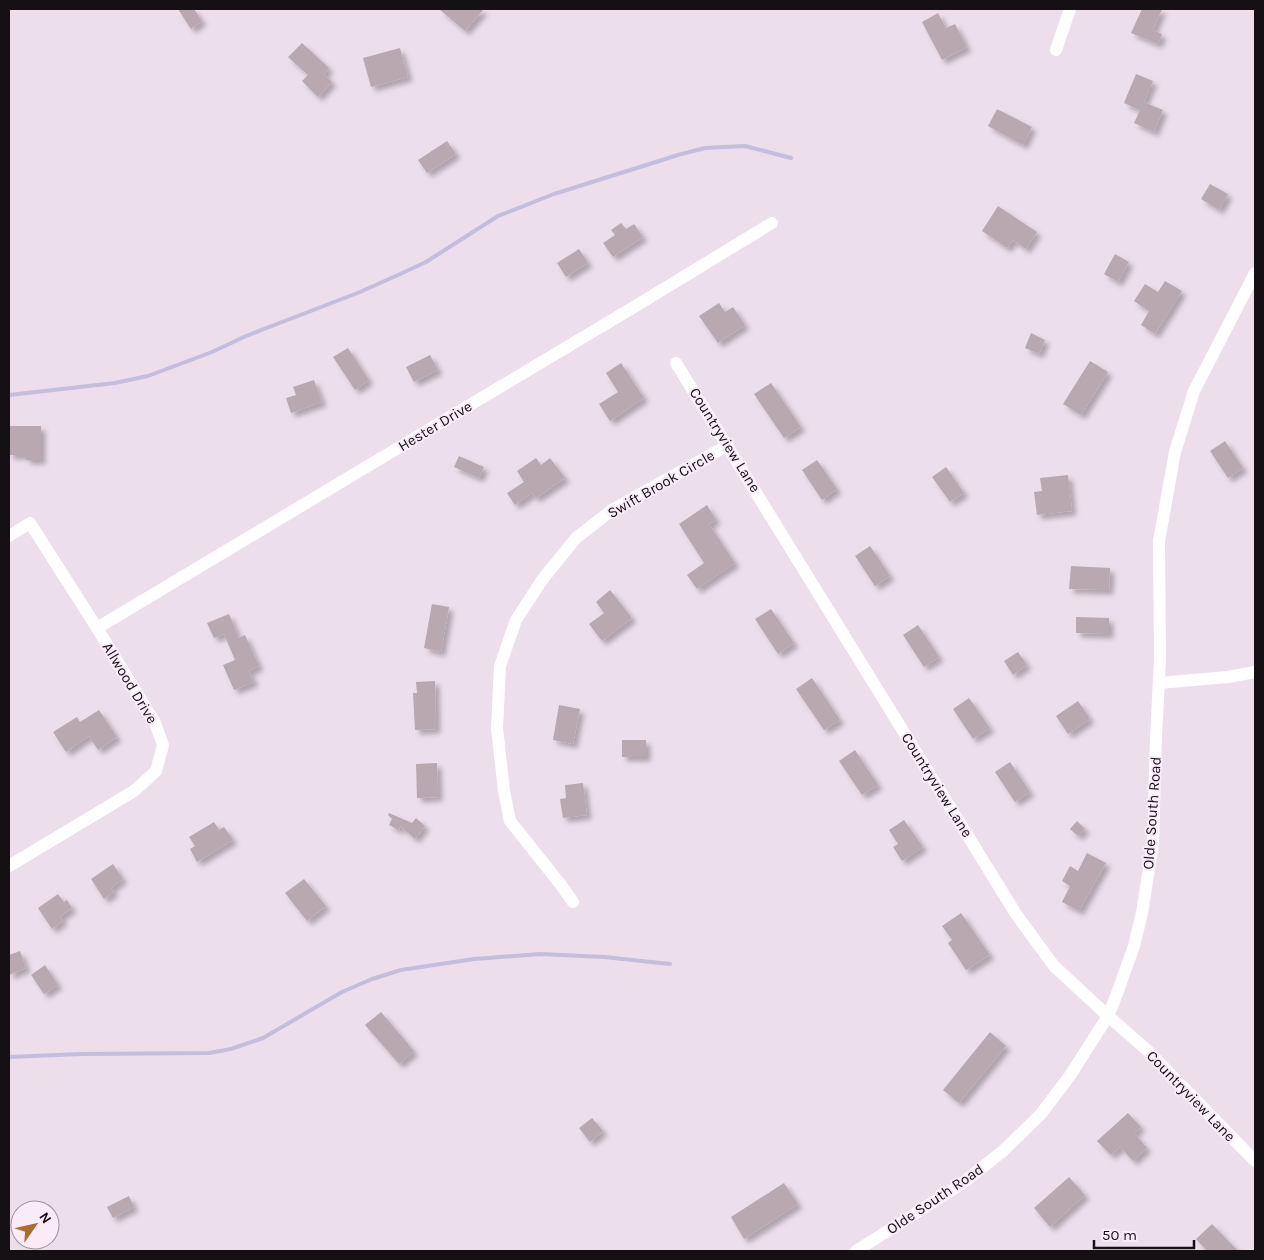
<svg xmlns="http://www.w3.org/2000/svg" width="1264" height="1260" viewBox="0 0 1264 1260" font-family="Karla,sans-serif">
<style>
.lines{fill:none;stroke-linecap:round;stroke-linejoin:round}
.stream{stroke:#c3bedb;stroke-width:4}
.building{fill:#baa8b0;filter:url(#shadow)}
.minor{stroke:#fff;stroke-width:12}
.labels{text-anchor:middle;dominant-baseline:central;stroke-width:4;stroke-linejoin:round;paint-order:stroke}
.street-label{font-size:15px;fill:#151014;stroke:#faebf8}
</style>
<defs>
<filter id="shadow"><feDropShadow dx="4.5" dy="4.5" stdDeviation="2.5" flood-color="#0004"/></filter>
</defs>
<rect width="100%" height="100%" fill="#eddeeb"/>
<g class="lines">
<g class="stream">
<polyline points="9,395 115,383 148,376 212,352 246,336 360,292 398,275 426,262 498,216 554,194 678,155 705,148 745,146 791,158"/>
<polyline points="9,1057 81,1054 209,1053 231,1049 263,1038 342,992 372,979 401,970 474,959 540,954 604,957 670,964"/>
</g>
</g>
<g class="building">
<polygon points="178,9 194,9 202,21 191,29"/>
<polygon points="439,9 484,9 465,31"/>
<polygon points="1142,9 1162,9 1153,30 1162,34 1158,44 1131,33"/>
<polygon points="938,13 946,28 955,24 967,47 942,60 922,22"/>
<polygon points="302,43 329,68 324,74 332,82 318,97 302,81 308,75 288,57"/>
<polygon points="400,48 408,77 371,87 363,58"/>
<polygon points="1136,74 1153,81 1144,102 1163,110 1154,132 1134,123 1140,110 1124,103"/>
<polygon points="997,109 1032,127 1023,145 988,126"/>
<polygon points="447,141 456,154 427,173 418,160"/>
<polygon points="1210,184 1228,194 1219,210 1201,199"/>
<polygon points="998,206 1037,232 1026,249 1013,240 1007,248 982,231"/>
<polygon points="621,223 626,229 634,224 643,237 613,257 603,243 615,235 611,230"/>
<polygon points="579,249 588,263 566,277 557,263"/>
<polygon points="1115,254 1129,262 1118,282 1104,274"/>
<polygon points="1165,281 1182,291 1155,334 1141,325 1149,311 1134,301 1145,284 1158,292"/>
<polygon points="719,303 725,312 733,307 745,325 718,343 699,316"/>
<polygon points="1031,333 1045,340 1039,354 1025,348"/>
<polygon points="348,348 369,380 355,390 333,357"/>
<polygon points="430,355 438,370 414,382 406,367"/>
<polygon points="1090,361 1108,372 1081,415 1063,404"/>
<polygon points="621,363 644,398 610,421 599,404 618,392 606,373"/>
<polygon points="314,380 322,402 291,413 286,398 296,395 293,387"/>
<polygon points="771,383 801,427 784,438 754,394"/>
<polygon points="9,426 41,426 41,460 26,460 26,455 9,455"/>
<polygon points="1225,441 1243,468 1228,478 1210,451"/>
<polygon points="459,456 484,467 479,478 454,467"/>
<polygon points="536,458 541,465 550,458 565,478 536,498 532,493 515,505 507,493 524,482 517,471"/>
<polygon points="817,460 837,489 822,500 802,470"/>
<polygon points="946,467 964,493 950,502 932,477"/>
<polygon points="1068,475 1072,511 1037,515 1034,492 1042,491 1040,478"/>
<polygon points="707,505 716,520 709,524 735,563 697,589 687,575 704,563 679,524"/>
<polygon points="870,546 890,576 875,586 855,556"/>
<polygon points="1071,566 1110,568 1109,590 1069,589"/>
<polygon points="610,590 632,618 602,641 589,624 604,613 596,602"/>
<polygon points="432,604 449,607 441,652 424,648"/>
<polygon points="771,609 794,643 778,654 755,619"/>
<polygon points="229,614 239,638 245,635 259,666 249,671 254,682 234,690 223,665 235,660 224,634 214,638 207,623"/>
<polygon points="1076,617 1109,618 1109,634 1076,633"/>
<polygon points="918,625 939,657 924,667 903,635"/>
<polygon points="1018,652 1027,665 1013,675 1004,661"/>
<polygon points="812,678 840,720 824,730 796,689"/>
<polygon points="435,681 436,729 415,730 413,693 417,693 416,682"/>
<polygon points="969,698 990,728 973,739 953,709"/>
<polygon points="1078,701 1090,719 1068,734 1056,716"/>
<polygon points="559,705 580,709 573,744 553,740"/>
<polygon points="99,710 117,737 98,750 89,736 66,752 53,732 77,717 80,722"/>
<rect x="622" y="740" width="24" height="17"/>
<polygon points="855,750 878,785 862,795 839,761"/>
<polygon points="1010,762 1030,792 1015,802 995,772"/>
<polygon points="437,763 438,797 417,798 416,764"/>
<polygon points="583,783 587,815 563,818 560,799 566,798 565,785"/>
<polygon points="389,813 412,823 416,818 425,826 415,839 400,826 399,830 389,825 392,819 388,815"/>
<polygon points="904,820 923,847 902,861 893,847 898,844 889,830"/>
<polygon points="1077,821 1085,829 1078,836 1070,829"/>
<polygon points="214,822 219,830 224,827 233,840 197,862 190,849 195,846 189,837"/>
<polygon points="1087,853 1106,863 1079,911 1062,902 1070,886 1062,881 1070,866 1078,871"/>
<polygon points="113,864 123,879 111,888 114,892 104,899 91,879"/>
<polygon points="304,879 326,906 307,921 285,893"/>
<polygon points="58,894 64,902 67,900 72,908 60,917 63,921 52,929 38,908"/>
<polygon points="961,913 990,955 966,970 948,943 952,940 942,926"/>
<polygon points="20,951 26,968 9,975 9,955"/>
<polygon points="45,965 58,985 44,994 31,975"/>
<polygon points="381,1012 414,1051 399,1064 365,1025"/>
<polygon points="990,1032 1006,1046 959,1103 943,1090"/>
<polygon points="1128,1113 1141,1127 1134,1133 1147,1148 1133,1161 1120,1147 1111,1155 1097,1141"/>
<polygon points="592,1118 603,1131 590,1142 579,1128"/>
<polygon points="1069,1177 1085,1195 1050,1227 1034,1208"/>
<polygon points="784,1183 798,1204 744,1239 731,1217"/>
<polygon points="129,1196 134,1207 113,1218 107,1207"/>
<polygon points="1212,1224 1238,1251 1207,1251 1196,1239"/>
</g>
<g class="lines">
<g class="minor">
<polyline points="1056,50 1070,9"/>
<polyline points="676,363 1016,914 1054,966 1108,1016 1147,1050 1255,1161"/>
<polyline points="9,536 30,523 97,628 155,723 163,745 156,771 134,791 9,866"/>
<polyline points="97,628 639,304 772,223"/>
<polyline points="1159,683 1228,677 1255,672"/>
<polyline points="573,902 561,885 510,821 504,791 497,728 500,666 516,620 542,580 576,538 612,510 728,445"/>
<polyline points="856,1251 960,1185 1003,1151 1040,1115 1069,1077 1108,1016 1118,991 1134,946 1142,913 1153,843 1156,737 1160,660 1159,541 1175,452 1194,391 1255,273"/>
</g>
</g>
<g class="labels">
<g class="street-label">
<text transform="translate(435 426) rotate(-31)">Hester Drive</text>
<text transform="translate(725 440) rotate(58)">Countryview Lane</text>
<text transform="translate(661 484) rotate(-30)">Swift Brook Circle</text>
<text transform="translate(130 683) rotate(59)">Allwood Drive</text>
<text transform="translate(937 785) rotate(58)">Countryview Lane</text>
<text transform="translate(1152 813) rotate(-86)">Olde South Road</text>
<text transform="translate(1191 1096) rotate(46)">Countryview Lane</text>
<text transform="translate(935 1199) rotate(-34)">Olde South Road</text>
</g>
</g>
<rect width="1264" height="1260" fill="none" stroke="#151014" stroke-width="20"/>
<g transform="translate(35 1225) rotate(56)"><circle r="24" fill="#faebf8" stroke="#9e939d"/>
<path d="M0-4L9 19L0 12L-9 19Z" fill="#a86e2e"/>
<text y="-8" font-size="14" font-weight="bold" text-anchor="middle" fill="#151014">N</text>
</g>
<path d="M1094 1240v8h100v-8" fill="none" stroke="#151014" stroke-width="2.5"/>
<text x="1102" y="1240" font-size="15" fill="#151014" stroke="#faebf8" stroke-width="4" paint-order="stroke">50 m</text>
</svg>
